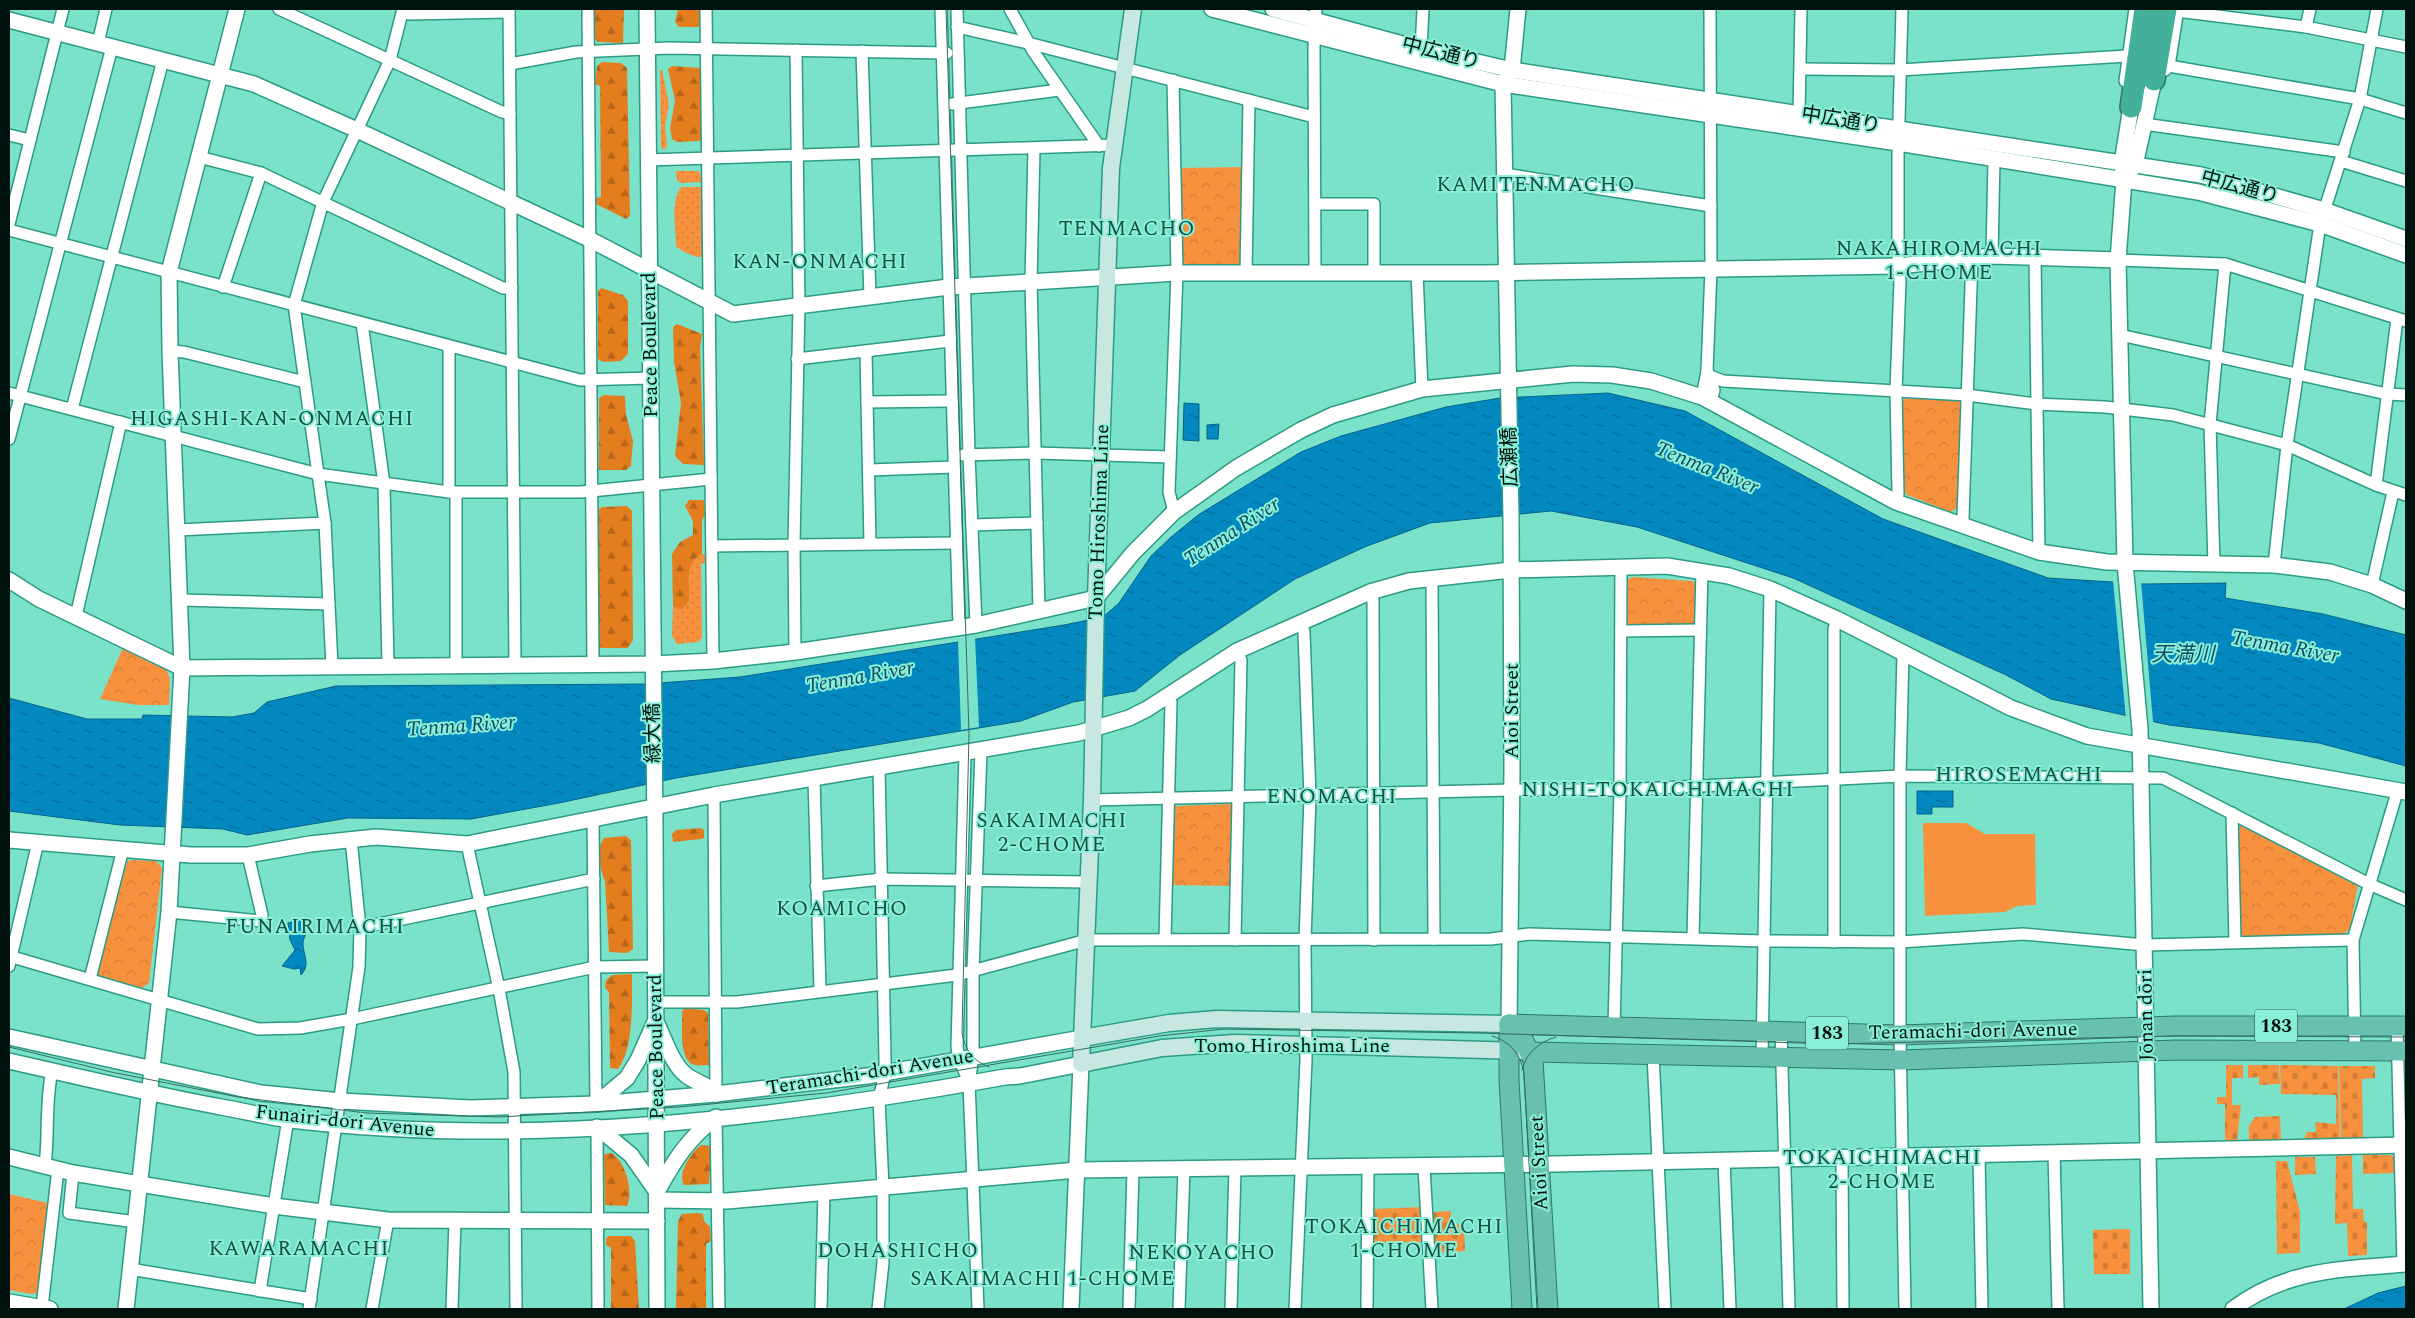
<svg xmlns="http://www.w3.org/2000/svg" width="2415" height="1318" viewBox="0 0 2415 1318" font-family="Spectral,'Noto Sans JP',serif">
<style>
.grass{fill:url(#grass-dots)}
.forest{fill:url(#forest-firs)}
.cemetery{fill:url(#cemetery-stones)}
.park{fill:url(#park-crowns)}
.pitch{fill:#f7913e}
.water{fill:url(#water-ripples);stroke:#02658b}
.pier{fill:#7be2ca}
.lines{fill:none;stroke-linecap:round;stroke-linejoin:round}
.minor-casing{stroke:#2c9b85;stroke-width:14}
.tertiary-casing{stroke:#2c9b85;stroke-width:18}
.secondary-casing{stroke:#2c9b85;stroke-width:19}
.trunk-casing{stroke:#2c7968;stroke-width:21}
.motorway-casing{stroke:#2c7968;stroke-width:24}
.minor{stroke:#fff;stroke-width:11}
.tertiary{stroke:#fff;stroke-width:15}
.secondary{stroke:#c7e8e0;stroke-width:16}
.trunk{stroke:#68c0ae;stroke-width:19}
.motorway{stroke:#43b199;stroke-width:21}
.tram{stroke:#356c60;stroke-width:1}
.labels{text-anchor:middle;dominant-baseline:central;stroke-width:4;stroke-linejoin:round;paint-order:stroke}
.shield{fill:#89f0d7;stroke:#29554a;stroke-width:1}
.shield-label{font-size:19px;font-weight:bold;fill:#00120e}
.street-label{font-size:20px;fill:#00120e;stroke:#89f0d7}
.neighbourhood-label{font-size:21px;letter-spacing:1px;fill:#175044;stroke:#89f0d7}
.water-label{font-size:21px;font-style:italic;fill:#104b68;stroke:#89f0d7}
</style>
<defs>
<pattern id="grass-dots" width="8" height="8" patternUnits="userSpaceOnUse" patternTransform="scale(1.25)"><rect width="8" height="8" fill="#f7913e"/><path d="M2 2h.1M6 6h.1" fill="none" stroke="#d27c35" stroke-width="1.8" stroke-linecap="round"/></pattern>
<pattern id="forest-firs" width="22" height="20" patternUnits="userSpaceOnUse" patternTransform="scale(1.25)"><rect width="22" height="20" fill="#e47d1e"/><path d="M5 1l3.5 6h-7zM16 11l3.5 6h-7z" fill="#b66519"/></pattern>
<pattern id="cemetery-stones" width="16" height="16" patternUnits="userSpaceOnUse" patternTransform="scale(1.25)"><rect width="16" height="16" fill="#f7913e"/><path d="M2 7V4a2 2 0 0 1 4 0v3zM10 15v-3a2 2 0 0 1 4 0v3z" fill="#d27c35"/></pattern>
<pattern id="park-crowns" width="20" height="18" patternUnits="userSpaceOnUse" patternTransform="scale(1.25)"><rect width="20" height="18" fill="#f7913e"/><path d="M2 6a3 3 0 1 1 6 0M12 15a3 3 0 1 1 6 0" fill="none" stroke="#d27c35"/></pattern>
<pattern id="water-ripples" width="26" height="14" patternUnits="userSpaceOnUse" patternTransform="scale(1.25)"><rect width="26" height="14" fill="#0388c0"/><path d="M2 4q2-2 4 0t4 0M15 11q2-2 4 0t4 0" fill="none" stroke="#026e9a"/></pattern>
</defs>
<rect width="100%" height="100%" fill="#7be2ca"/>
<g class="grass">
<polygon points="660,70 662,70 669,104 665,126 667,145 664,150 661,147"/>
<polygon points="676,171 699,171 703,182 681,183 677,180"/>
<path d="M681,187H703V257C695,258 682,252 676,246C676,228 670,202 681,187Z"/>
<path d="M702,554L707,555V562L701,564L702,637L699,642L677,644L672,636L673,607L682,608L689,601C690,585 684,562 702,554Z"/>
</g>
<g class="forest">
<polygon points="593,9 624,9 623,43 598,42 594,38"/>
<polygon points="678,9 701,9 701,24 698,27 679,27 675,22"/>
<polygon points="602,62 621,63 627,68 630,216 626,219 596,204 596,198 601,197 600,86 595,84 597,66"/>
<polygon points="672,66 701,68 702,138 699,141 677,142 672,139 670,128 675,101 668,69"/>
<polygon points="601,288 623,295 628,301 628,354 621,361 603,362 598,359 598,291"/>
<polygon points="677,324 702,334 700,348 704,465 683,464 675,456 681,403 674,362 673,327"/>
<polygon points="604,395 625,396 626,415 633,441 631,466 626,470 599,470 599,398"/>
<path d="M689,500H704L705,515L702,520V554C684,562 690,585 689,601L682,609L673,607L672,554L680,542L693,535V521L685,506Z"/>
<polygon points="627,506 632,511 633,640 628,648 599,648 598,510 602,507"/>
<polygon points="700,828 704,830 704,838 701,839 673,842 672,834 676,830"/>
<path d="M626,836L631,840L633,949L627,953L609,952L605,881C600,869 596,849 604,838Z"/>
<path d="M632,974C632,1000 634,1049 618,1069L610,1068L609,992L605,988L606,980L612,975Z"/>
<path d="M685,1008L704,1010L708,1013L709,1065C703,1065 694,1067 689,1062C679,1051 683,1025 682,1011Z"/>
<path d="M701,1145L711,1146L709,1184L684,1185C677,1173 691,1153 701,1145Z"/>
<path d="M611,1153C625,1160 634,1192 627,1206L605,1205L604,1154Z"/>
<polygon points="698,1213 703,1214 704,1221 710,1227 711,1241 706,1244 706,1309 676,1309 678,1221 682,1214"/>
<polygon points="608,1236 631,1236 635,1241 639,1309 611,1309 611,1248 606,1245 606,1239"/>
</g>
<g class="cemetery">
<polygon points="2226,1065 2243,1065 2243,1078 2232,1078 2232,1105 2241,1105 2237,1141 2225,1141 2225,1104 2217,1104 2217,1097 2226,1097"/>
<polygon points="2248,1065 2279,1065 2280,1084 2259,1085 2259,1077 2248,1078"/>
<polygon points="2280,1065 2338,1066 2340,1139 2304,1140 2307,1132 2316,1132 2315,1122 2336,1124 2336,1095 2281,1094"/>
<polygon points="2339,1066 2375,1066 2375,1078 2362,1079 2363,1139 2341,1139"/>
<polygon points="2280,1116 2281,1140 2249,1141 2249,1126 2255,1117"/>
<polygon points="2352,1155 2353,1209 2363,1209 2364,1222 2367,1222 2367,1255 2348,1256 2347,1223 2335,1224 2336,1156"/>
<polygon points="2363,1155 2391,1155 2395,1158 2396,1173 2363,1174"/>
<polygon points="2295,1157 2315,1157 2316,1174 2295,1175"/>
<polygon points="2276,1161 2287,1161 2300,1212 2300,1253 2277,1254"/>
<polygon points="1423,1207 1424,1242 1374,1243 1373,1209"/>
<polygon points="1451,1211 1451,1225 1464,1224 1465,1251 1434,1253 1432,1212"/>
<polygon points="2130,1229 2130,1274 2094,1274 2093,1230"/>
</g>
<g class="park">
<polygon points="1242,167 1241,263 1237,266 1187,266 1181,261 1178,168"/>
<polygon points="1906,398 1959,400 1961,403 1957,508 1951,512 1907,495 1902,488 1901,402"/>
<polygon points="1633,577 1692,581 1697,584 1697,625 1630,628 1626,624 1627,580"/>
<polygon points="123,648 165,667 170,679 169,705 138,705 100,699"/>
<polygon points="1231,804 1234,808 1232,886 1169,885 1172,810 1176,806"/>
<polygon points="2241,826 2358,884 2350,929 2342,935 2244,937 2238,932 2235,830"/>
<polygon points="132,860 156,861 162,868 149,983 142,988 100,976 96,972 127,862"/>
<polygon points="9,1194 48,1203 38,1293 31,1294 9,1290"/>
</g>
<polygon class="pitch" points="1923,823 1966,823 1985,834 2035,834 2036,905 2017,906 2005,912 1925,916"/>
<g class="water">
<polygon points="1608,393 1685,411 1883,519 2048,578 2144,584 2226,583 2225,598 2323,614 2406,635 2406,766 2319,743 2169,725 2051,699 2006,675 1793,578 1637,527 1551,511 1430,523 1367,546 1295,579 1180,655 1135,691 1073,702 1021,721 676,778 559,803 471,819 348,818 247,835 223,829 120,825 9,811 9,698 87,719 142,719 143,715 232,717 254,713 267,702 336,686 646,684 740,677 1064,625 1103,617 1119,603 1151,556 1170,538 1198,515 1301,452 1341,436 1446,407 1500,398"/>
<polygon points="1184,403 1199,404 1199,441 1183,440"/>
<polygon points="1219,424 1218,439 1207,439 1207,425"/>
<polygon points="1917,791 1953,791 1953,807 1932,807 1932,814 1917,814"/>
<path d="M301,920L305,928L312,924C309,930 303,937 303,943C303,955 311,964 301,975L300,968L294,969L282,966L295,950L290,940L288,923Z"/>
<polygon points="2406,1286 2406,1309 2344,1309 2378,1293"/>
</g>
<g class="pier">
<polygon points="2113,580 2141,582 2153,722 2126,719"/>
<polygon points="975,637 979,727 961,730 958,640"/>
</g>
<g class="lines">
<g class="minor-casing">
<g id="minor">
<polyline points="279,9 502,112 510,114"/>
<polyline points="509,9 515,664"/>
<polyline points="588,9 593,663"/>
<polyline points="706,9 713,661"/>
<polyline points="941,9 959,627"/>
<polyline points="957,9 969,455 976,625"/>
<polyline points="1010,9 1033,51 1099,146"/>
<polyline points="2177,11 2306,27 2406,47"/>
<polyline points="403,12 409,14 509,12"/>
<polyline points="957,27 1028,43 1314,117"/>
<polyline points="2306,27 2310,9"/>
<polyline points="98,43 106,9"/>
<polyline points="1421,49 1423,9"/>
<polyline points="862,51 870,297"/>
<polyline points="510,64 576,52 669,48 947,53"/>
<polyline points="2169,66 2360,99 2406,113"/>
<polyline points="1801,69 1900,70 2127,56"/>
<polyline points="2165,70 2169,66 2178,9"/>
<polyline points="1173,80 1177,273 1169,492 1174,512"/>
<polyline points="2125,81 2135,9"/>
<polyline points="952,104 1059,90"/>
<polyline points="1799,114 1801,9"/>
<polyline points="2144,124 2344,152"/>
<polyline points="9,135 30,140"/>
<polyline points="1034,149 1031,282 1039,611"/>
<polyline points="199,157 261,173 503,288 512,288"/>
<polyline points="648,160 1114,145"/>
<polyline points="2341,161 2406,181"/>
<polyline points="1504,174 1711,206"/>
<polyline points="1315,204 1374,204 1374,273"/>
<polyline points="9,224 63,9"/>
<polyline points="9,230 580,380 650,378"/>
<polyline points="1992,256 1994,159"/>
<polyline points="2035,257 2039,552"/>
<polyline points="2118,260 2225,264 2406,321"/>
<polyline points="1246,273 1249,100"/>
<polyline points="1315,273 1314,48 1316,9"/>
<polyline points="1417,273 1422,389"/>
<polyline points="223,287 261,173"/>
<polyline points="362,323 384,484 388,665"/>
<polyline points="2120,335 2387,394 2406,395"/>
<polyline points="170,351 184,352 305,382"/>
<polyline points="866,352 870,543"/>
<polyline points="797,359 950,341"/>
<polyline points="1707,371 1710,376 1723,381 1967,395 2036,404 2105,407 2173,415 2287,445 2376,485 2406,495"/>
<polyline points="1708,373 1714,390 1711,401"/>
<polyline points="9,393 318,474 449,492 581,492 711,479"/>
<polyline points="1702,397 1707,371 1711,269 1710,9"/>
<polyline points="867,402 952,401"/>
<polyline points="72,409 163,60"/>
<polyline points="9,439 112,47"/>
<polyline points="963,455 1035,453 1170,457"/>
<polyline points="869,470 954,467"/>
<polyline points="2376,485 2397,319"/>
<polyline points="449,492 449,347"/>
<polyline points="456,493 456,665"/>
<polyline points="1896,502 1898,494 1896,391 1900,280 1898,266 1898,156 1902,9"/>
<polyline points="1958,524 1963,518 1972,258"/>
<polyline points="972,525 1037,523"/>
<polyline points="178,530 325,523"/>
<polyline points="712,546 956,543"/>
<polyline points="2214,565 2210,424 2225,264"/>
<polyline points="2274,565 2287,445 2320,224 2360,99 2377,9"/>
<polyline points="1432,577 1434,939"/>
<polyline points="2372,585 2393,492"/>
<polyline points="1370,592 1373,600 1374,940"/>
<polyline points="181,600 329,604"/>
<polyline points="76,616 121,422"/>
<polyline points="1621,631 1700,630"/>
<polyline points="795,652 794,543 799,305 796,50"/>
<polyline points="1903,653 1900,776 1900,1035 1905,1309"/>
<polyline points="332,666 325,523 294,305 323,202 390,60 403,9"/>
<polyline points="965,754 957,1047 959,1059 969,1082"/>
<polyline points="814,779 820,990"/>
<polyline points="714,795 716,1094"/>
<polyline points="1092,800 1512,790 1620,790 1900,776 2156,778 2163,778 2369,884 2406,900"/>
<polyline points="2232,813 2235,942"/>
<polyline points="593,820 596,1104"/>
<polyline points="467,844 499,989 514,1072 516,1309"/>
<polyline points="816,886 882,879 1089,882"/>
<polyline points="169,912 261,921 262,915 248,855"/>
<polyline points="360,928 594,879"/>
<polyline points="1693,938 1702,570"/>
<polyline points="1165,939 1171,702 1167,695"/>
<polyline points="1235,940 1241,660 1237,651"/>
<polyline points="1834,942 1834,629 1837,619"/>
<polyline points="9,956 258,1029 300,1028 352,1019 595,967 655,966"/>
<polyline points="9,966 38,842"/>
<polyline points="90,979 123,849"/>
<polyline points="655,1002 737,1002 957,975 1087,940 1491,939 1529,934 1763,941 1900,942 2023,934 2145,945 2353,940"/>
<polyline points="2397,1026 2403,1264"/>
<polyline points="1614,1028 1620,790 1621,566"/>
<polyline points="1781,1032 1789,1309"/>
<polyline points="2355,1051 2353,940 2398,789"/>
<polyline points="1653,1054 1665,1309"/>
<polyline points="1762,1057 1770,589"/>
<polyline points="716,1117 719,1309"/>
<polyline points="597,1127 598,1309"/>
<polyline points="2054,1153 2058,1309"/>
<polyline points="1979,1155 1982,1309"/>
<polyline points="1842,1158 1843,1309"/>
<polyline points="1724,1161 1730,1309"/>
<path d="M45,1166C49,1134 45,1103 52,1071"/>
<polyline points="1424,1167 1432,1309"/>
<polyline points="73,1173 69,1213 136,1222"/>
<polyline points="130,1269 311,1299"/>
<polyline points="260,1291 288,1119"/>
<polyline points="42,1307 58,1169"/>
<polyline points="309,1309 359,967 360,928 351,839"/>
<polyline points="372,1309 388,1220"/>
<polyline points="452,1309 455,1221"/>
<polyline points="821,1309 824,1192"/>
<polyline points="878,1309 883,1263 883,1187 879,1099 885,1073 885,1058 879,768"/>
<polyline points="978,1309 969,1083 973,1057 973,972 981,751"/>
<polyline points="1129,1309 1133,1170"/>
<polyline points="1179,1309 1184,1169"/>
<polyline points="1231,1309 1235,1169"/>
<polyline points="1295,1309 1306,1060 1305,940 1310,797 1304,632 1301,622"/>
<polyline points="1367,1309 1368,1167"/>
</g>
</g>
<g class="tertiary-casing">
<g id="tertiary">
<polyline points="647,9 655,829 657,1309"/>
<polyline points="1212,9 1503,84 1898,143 2198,192 2320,224 2406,255"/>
<polyline points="1273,9 1421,49 1512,70 2201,175 2324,210 2406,239"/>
<polyline points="9,20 254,84 357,130 589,239 733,314 949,287 1177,273 1486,273 1898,266 1992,256 2118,260"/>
<polyline points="2131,107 2122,163 2124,180 2118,260 2125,563 2140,729 2151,1309"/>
<polyline points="2129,172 2135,165 2154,80"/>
<polyline points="9,580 39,599 182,668 653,664 713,661 795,652 976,625 1096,598 1133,553 1174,512 1236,468 1301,430 1333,415 1422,389 1573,374 1612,375 1651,381 1702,397 1896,502 2039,552 2107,562 2274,565 2330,572 2372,585 2406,601"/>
<polyline points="9,840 191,855 248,855 310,844 376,837 467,844 714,795 1079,733 1129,718 1147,709 1237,651 1370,592 1409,581 1511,570 1667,566 1729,576 1770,589 1837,619 2011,708 2087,736 2406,792"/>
<path d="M657,1024C665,1040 672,1064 686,1075C696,1083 708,1084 716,1094"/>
<polyline points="1509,1024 1512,771 1511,518 1503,84 1512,70 1518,9"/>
<polyline points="9,1037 261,1093 341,1101 470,1108 596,1104 716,1094 867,1076 1082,1038"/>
<path d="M9,1061C79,1077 150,1094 221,1107C244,1111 267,1117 291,1120C528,1148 771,1119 1005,1077L1020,1076L1081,1064L1071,1309"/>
<polyline points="596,1104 627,1078 638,1060 654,1024"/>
<polyline points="597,1127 631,1155 657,1192"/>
<polyline points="9,1157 73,1173 274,1206 388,1220 657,1221"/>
<path d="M658,1190C675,1159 688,1139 716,1117"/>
<polyline points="657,1200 727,1201 1077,1170 1555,1164 2406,1145"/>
<polyline points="9,1302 50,1309"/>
<polyline points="126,1309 169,912 182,668 170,351 169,272 237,9"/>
<path d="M2233,1309C2286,1269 2343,1269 2406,1264"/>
</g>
</g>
<g class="secondary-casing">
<g id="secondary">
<polyline points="1133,9 1111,168 1096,598 1092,800 1081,1064 1162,1048 1235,1043 1522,1051"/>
<polyline points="1082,1038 1169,1023 1217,1019 1509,1024"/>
</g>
</g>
<g class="trunk-casing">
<g id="trunk">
<polyline points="1509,1024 1900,1035 2175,1026 2406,1026"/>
<polyline points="1509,1024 1523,1039 1533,1060 1548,1309"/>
<polyline points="1509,1024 1509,1080 1522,1309"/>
<polyline points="1531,1052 1902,1060 2176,1050 2406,1051"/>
</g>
</g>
<g class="motorway-casing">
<g id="motorway">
<polyline points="2154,80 2166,9"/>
<polyline points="2131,107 2145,9"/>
</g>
</g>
<use href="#minor" class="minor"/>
<use href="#tertiary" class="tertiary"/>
<use href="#secondary" class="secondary"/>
<use href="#trunk" class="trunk"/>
<use href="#motorway" class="motorway"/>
<g class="tram">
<path d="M946,9L969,734L962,1033C965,1050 973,1061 989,1067"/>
<path d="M1492,1036C1511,1042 1520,1054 1524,1073L1537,1309"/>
<polyline points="9,1047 111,1072 238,1097 366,1113 499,1117 679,1107 826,1093 1159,1036 1224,1029 1478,1033 1833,1044 2175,1036 2406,1037"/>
<path d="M1522,1070C1526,1053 1539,1042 1556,1037"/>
</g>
</g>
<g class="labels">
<g class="shield">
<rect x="2255" y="1009.5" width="42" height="33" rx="4"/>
<rect x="1806" y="1016.5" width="42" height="33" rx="4"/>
</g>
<g class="shield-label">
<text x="2276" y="1026">183</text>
<text x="1827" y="1033">183</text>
</g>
<g class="street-label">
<text transform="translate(1441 53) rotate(14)">中広通り</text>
<text transform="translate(1841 120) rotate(9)">中広通り</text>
<text transform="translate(2240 187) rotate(15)">中広通り</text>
<text transform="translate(650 345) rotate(-91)">Peace Boulevard</text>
<text transform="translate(1510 457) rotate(-92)">広瀬橋</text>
<text transform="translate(1099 522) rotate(-88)">Tomo Hiroshima Line</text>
<text transform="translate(1512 711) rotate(-90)">Aioi Street</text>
<text transform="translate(653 733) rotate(-91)">緑大橋</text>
<text transform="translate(2146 1015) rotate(-91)">Jōnan dōri</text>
<text transform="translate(1973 1031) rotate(-1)">Teramachi-dori Avenue</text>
<text x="1292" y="1046">Tomo Hiroshima Line</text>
<text transform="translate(656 1047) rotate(-91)">Peace Boulevard</text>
<text transform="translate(870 1072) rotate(-9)">Teramachi-dori Avenue</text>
<text transform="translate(345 1121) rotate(6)">Funairi-dori Avenue</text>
<text transform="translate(1539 1163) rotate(-93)">Aioi Street</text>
</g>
<g class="neighbourhood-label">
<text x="1536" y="185">KAMITENMACHO</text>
<text x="1127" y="229">TENMACHO</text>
<text x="1939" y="249">NAKAHIROMACHI<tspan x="1939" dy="24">1-CHOME</tspan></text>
<text x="820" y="262">KAN-ONMACHI</text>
<text x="272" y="419">HIGASHI-KAN-ONMACHI</text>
<text x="2019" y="775">HIROSEMACHI</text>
<text x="1658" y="790">NISHI-TOKAICHIMACHI</text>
<text x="1332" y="797">ENOMACHI</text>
<text x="1052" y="821">SAKAIMACHI<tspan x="1052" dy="24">2-CHOME</tspan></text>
<text x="842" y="909">KOAMICHO</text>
<text x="315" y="927">FUNAIRIMACHI</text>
<text x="1882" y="1158">TOKAICHIMACHI<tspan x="1882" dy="24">2-CHOME</tspan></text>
<text x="1404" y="1227">TOKAICHIMACHI<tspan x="1404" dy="24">1-CHOME</tspan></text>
<text x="299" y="1249">KAWARAMACHI</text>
<text x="898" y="1251">DOHASHICHO</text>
<text x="1202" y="1253">NEKOYACHO</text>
<text x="1043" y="1279">SAKAIMACHI 1-CHOME</text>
</g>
<g class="water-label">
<text transform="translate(1707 468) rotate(22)">Tenma River</text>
<text transform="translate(1232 532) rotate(-33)">Tenma River</text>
<text transform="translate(2285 647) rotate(10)">Tenma River</text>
<text x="2183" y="655">天満川</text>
<text transform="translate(860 677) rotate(-10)">Tenma River</text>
<text transform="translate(461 726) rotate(-4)">Tenma River</text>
</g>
</g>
<rect width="2415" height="1318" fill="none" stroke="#00120e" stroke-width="20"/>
</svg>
